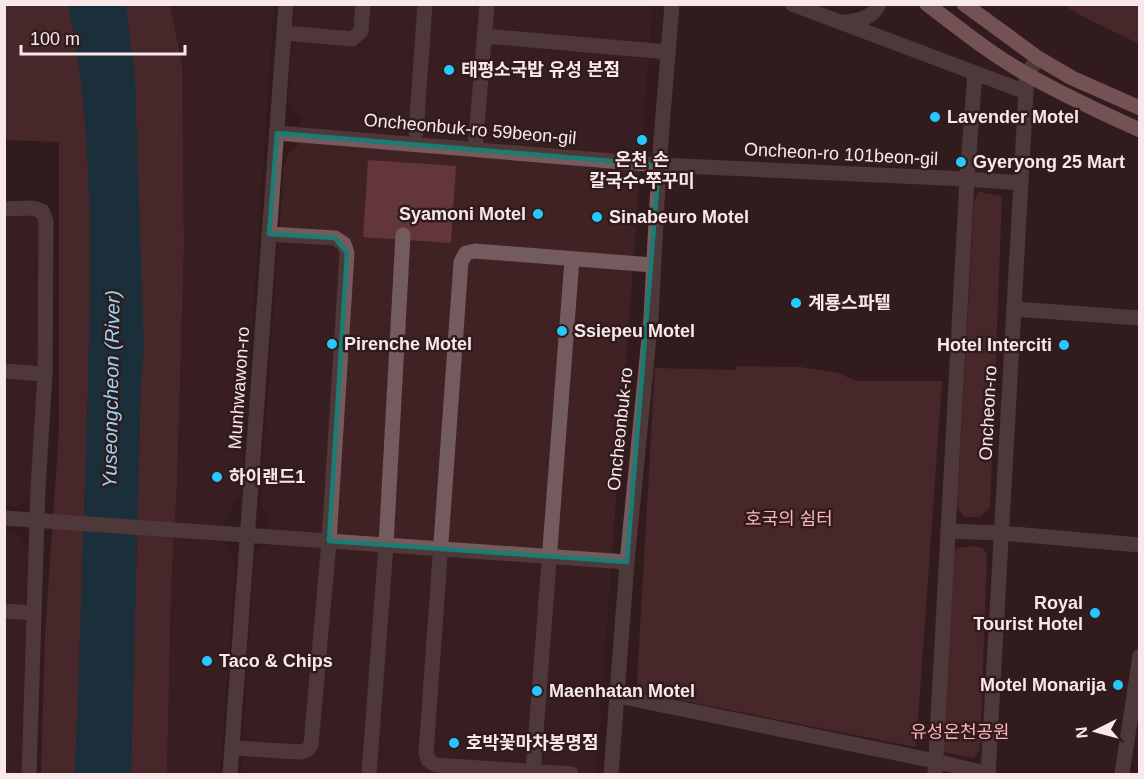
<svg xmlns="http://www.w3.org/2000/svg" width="1144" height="779" viewBox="0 0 1144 779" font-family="Arial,'Noto Sans KR',sans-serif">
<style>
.built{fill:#402225}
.green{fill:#62363b}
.water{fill:#00485f}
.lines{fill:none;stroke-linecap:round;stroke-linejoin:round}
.minor{stroke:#745b5d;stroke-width:15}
.major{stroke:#c69397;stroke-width:15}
.marked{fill:none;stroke:#1b7c74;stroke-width:4.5;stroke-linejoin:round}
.poi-dot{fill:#26c9fe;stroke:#321b1d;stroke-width:2}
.labels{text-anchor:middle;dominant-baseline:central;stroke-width:5;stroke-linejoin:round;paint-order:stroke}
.poi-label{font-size:18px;font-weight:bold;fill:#f9e8e9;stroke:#321b1d;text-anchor:start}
.street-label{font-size:18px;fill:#f9e8e9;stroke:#321b1d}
.park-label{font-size:18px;fill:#fbb4bb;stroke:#321b1d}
.water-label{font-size:20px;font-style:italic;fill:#91d8f7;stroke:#321b1d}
</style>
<rect width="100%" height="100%" fill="#321b1d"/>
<g class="built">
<polygon points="170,5 274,5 240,497 225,516 223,543 229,547 235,565 220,774 167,774 171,587 177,483 184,244 182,65"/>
<polygon points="295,5 652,5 596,774 241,774 254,559 260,549 267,544 269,518 260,500 284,165 289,153 298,145 301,118 293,111 288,99"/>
<polygon points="11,213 32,213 40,219 41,362 34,368 5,366 5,223"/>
<polygon points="13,377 34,378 42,388 35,490 29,500 23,505 17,506 5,505 4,383"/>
<polygon points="4,530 15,531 28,548 21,774 5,774"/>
</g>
<g class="green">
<path d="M5,5H68C95,131 91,260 88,389C84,517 80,646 75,774H41L45,636L59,430V142L5,140Z"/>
<polygon points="126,5 170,5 182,65 184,244 177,483 171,587 167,774 131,774 141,377 144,348"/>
<polygon points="1064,5 1139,5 1139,44 1080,15"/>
<polygon points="368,160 456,166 451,243 363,237"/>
<polygon points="979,192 1002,196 990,507 980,517 965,517 957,507 974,202"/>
<polygon points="737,366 800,367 838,373 856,381 942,381 916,747 639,692 637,680 655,368 736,370"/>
<polygon points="973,546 983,548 987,554 980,749 974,758 937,751 952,555 957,548"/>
</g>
<path class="water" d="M68,5H126L135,77L144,348L141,377L131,774H75C80,646 84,517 88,389C91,260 95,131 68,5Z"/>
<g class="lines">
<g class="minor">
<polyline points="792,4 1026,92"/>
<path d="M844,22C858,21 872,19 879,4"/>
<polyline points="285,33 352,39 361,31 363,4"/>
<polyline points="484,36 668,52"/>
<polyline points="416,132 425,4"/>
<polyline points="277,133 659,165 967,179 1021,183"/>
<polyline points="475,149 487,4"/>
<polyline points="4,209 32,208 42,211 46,221 45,374 38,488 29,774"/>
<polyline points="1014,309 1140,318"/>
<polyline points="4,371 45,374"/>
<polyline points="4,518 627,562"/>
<polyline points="948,531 1001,533 1140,545"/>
<polyline points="4,611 34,613"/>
<polyline points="618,696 935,761 989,774"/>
<polyline points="233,748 300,752 307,750 311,745 329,541 347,253 344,244 335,238 269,234"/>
<polyline points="533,772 572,259"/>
<polyline points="230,774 286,4"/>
<polyline points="369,774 386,545 403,235"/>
<polyline points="571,774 436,765 428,760 426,753 461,262 466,253 475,251 653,265"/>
<polyline points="611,774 627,562 651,317 659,165 672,4"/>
<polyline points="935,774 967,179 975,73"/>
<polyline points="988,774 1027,74 1038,58"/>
<polyline points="1122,774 1140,656"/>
</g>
<g class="major">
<path d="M927,4C960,29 992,55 1028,75C1064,95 1102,113 1140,130"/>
<polyline points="964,4 1038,58 1072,78 1140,108"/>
</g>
</g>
<path d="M0 0H1144V779H0ZM277,133L659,165L627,562L329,541L347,253L335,238L269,234Z" fill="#321b1d" fill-opacity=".55" fill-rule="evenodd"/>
<path class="marked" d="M277,133L659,165L627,562L329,541L347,253L335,238L269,234Z"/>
<g class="poi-dot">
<circle cx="449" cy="70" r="6"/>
<circle cx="935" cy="117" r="6"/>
<circle cx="642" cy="140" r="6"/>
<circle cx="961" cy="162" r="6"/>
<circle cx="538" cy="214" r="6"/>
<circle cx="597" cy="217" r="6"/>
<circle cx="796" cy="303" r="6"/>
<circle cx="562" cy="331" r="6"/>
<circle cx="332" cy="344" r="6"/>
<circle cx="1064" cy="345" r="6"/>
<circle cx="217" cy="477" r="6"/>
<circle cx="1095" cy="613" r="6"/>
<circle cx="207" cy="661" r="6"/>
<circle cx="1118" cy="685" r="6"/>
<circle cx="537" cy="691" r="6"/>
<circle cx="454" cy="743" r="6"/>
</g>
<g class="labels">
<g class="poi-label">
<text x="461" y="70">태평소국밥 유성 본점</text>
<text x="947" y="117">Lavender Motel</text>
<text x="642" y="160" text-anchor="middle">온천 손<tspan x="642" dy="21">칼국수•쭈꾸미</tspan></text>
<text x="973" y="162">Gyeryong 25 Mart</text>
<text x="526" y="214" text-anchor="end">Syamoni Motel</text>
<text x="609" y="217">Sinabeuro Motel</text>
<text x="808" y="303">계룡스파텔</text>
<text x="574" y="331">Ssiepeu Motel</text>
<text x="344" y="344">Pirenche Motel</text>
<text x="1052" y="345" text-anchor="end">Hotel Interciti</text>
<text x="229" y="477">하이랜드1</text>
<text x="1083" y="603" text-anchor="end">Royal<tspan x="1083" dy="21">Tourist Hotel</tspan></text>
<text x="219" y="661">Taco &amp; Chips</text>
<text x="1106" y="685" text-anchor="end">Motel Monarija</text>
<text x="549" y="691">Maenhatan Motel</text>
<text x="466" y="743">호박꽃마차봉명점</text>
</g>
<g class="street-label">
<text transform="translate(470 129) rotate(5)">Oncheonbuk-ro 59beon-gil</text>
<text transform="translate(841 154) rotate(3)">Oncheon-ro 101beon-gil</text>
<text transform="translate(239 388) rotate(-86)">Munhwawon-ro</text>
<text transform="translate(988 413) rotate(-87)">Oncheon-ro</text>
<text transform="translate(620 429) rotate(-84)">Oncheonbuk-ro</text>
</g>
<g class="park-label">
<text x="789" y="519">호국의 쉼터</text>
<text x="960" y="732">유성온천공원</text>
</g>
<g class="water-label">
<text transform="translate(111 389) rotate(-89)">Yuseongcheon (River)</text>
</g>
</g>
<rect width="1144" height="779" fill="none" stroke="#f9e8e9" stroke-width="12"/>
<g transform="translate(1096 731) rotate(264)" stroke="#321b1d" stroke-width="4.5" paint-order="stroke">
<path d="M0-4.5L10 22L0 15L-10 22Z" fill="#f9e8e9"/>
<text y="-9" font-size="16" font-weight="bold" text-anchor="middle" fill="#f9e8e9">N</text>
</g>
<path d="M21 45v9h164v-9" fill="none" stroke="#f9e8e9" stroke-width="3"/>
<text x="30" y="45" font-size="18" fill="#f9e8e9" stroke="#321b1d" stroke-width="4.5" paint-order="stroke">100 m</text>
</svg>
